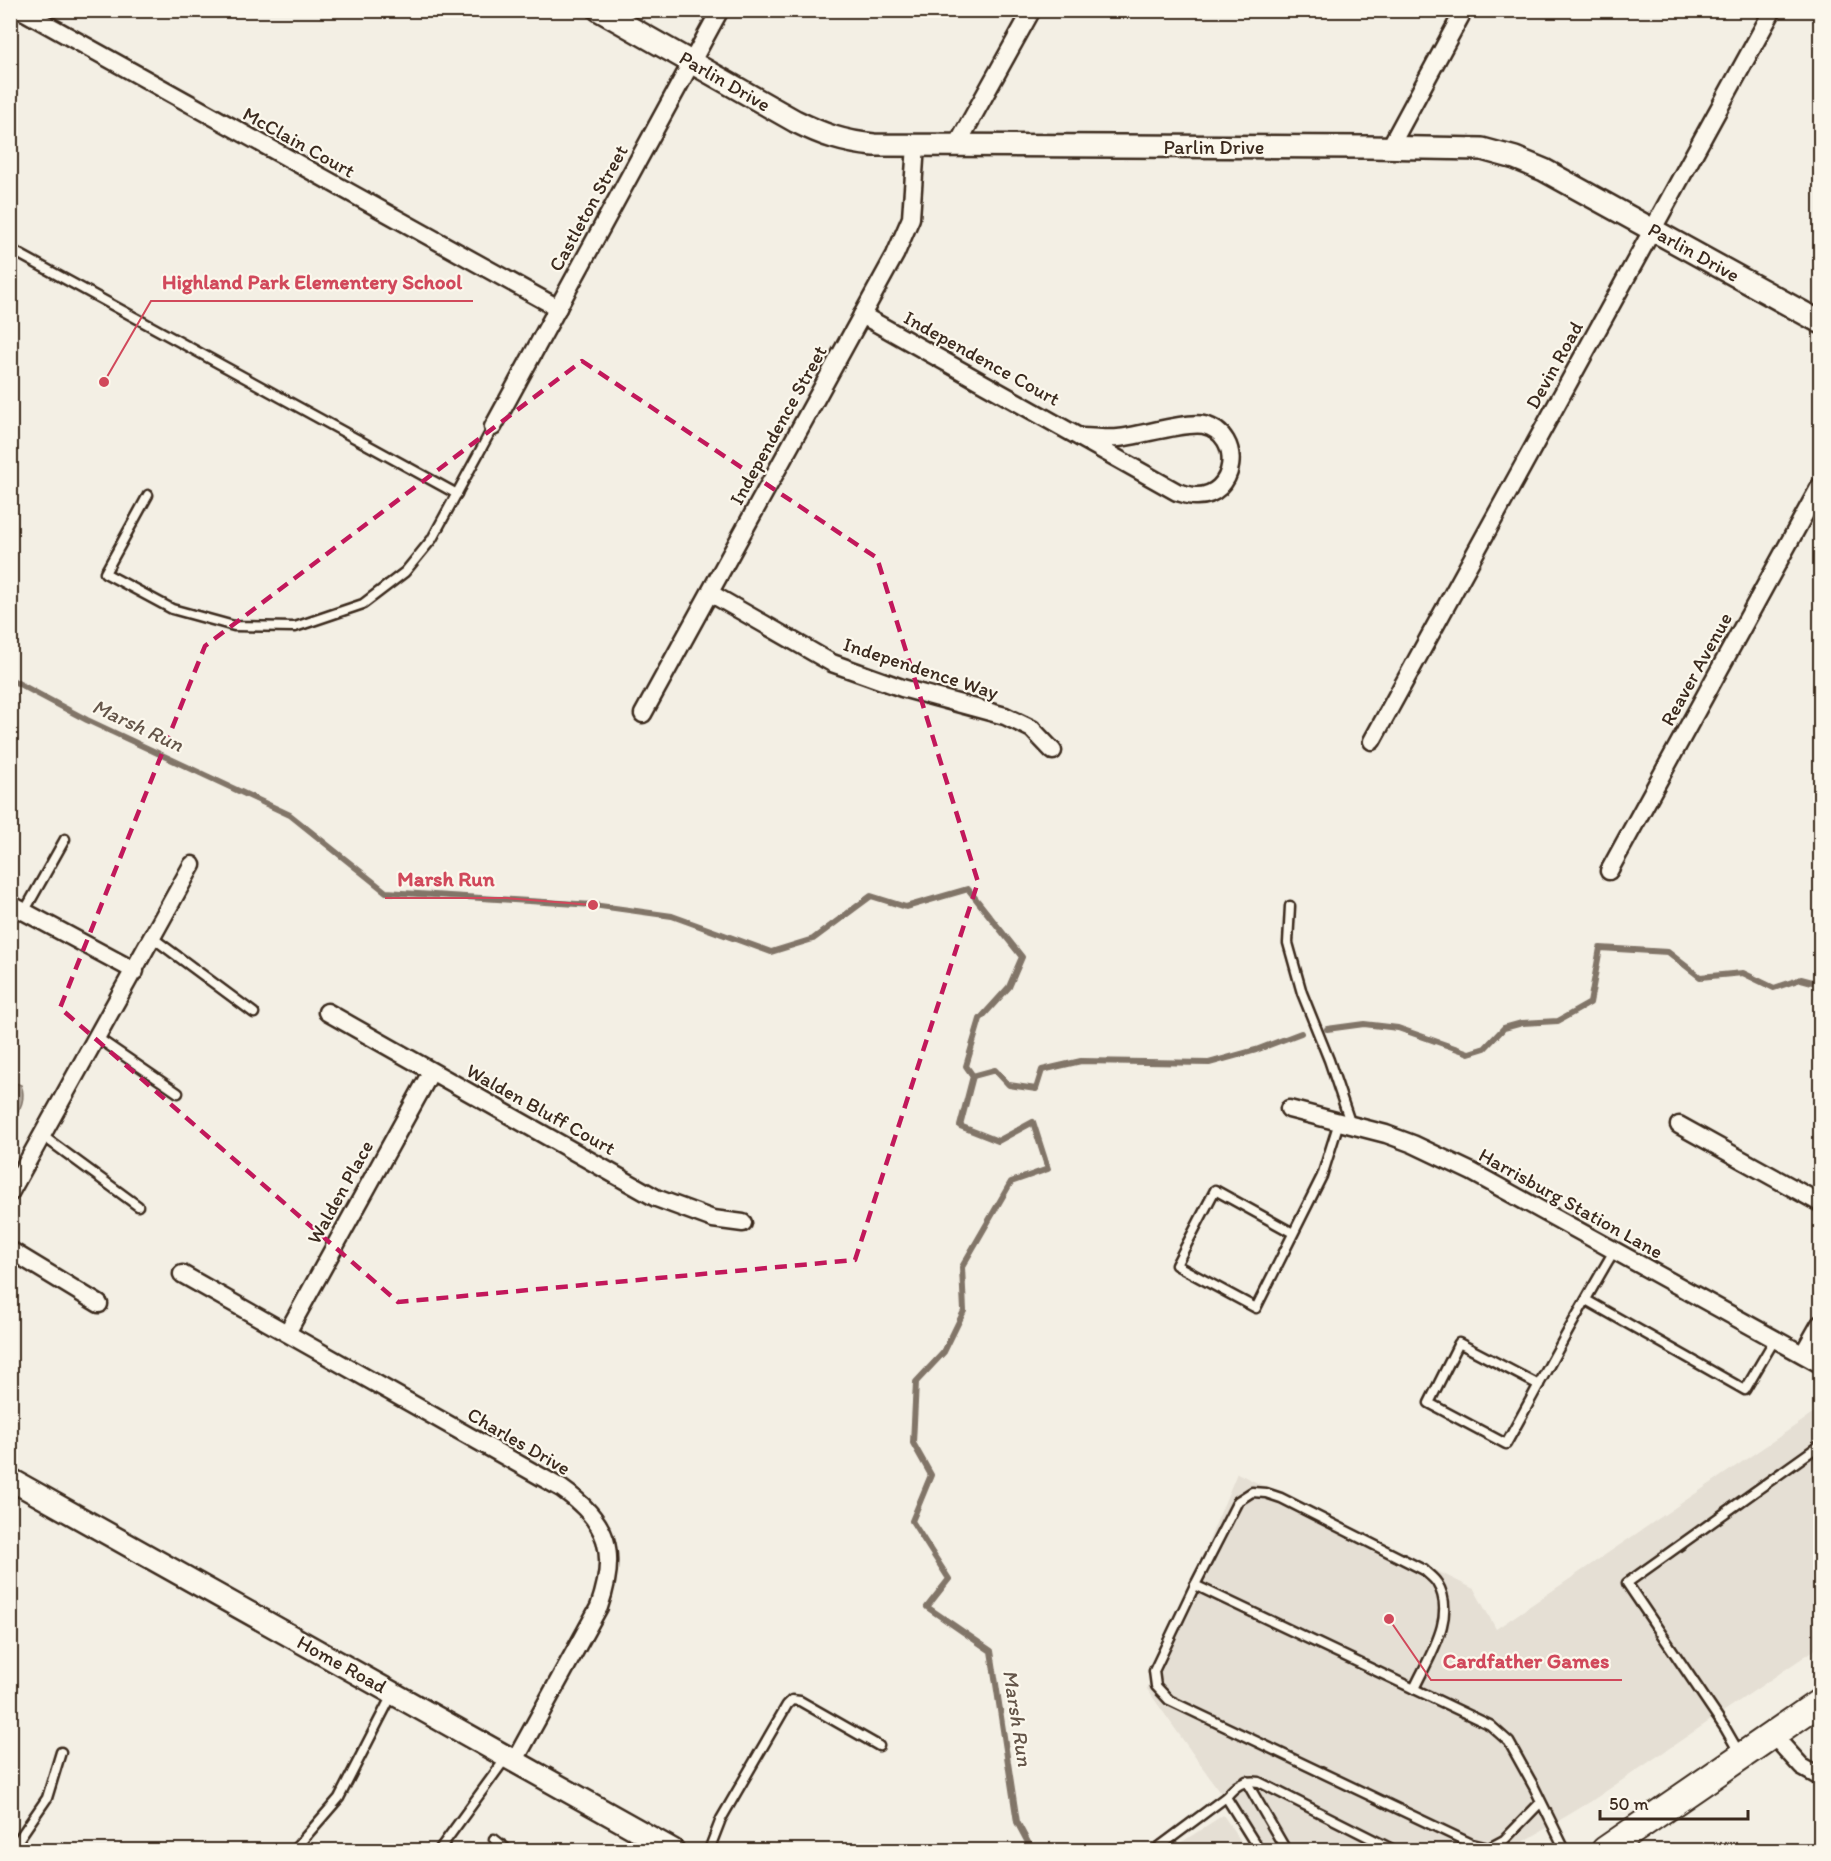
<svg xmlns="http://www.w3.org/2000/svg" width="1831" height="1861" viewBox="0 0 1831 1861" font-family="Itim,sans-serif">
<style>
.built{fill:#e5dfd4}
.water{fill:#afa69a;stroke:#817468;stroke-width:1.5}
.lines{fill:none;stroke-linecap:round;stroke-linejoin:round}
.stream{stroke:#817468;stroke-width:6}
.service-casing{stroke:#3b2a1e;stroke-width:13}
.minor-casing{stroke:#3b2a1e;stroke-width:21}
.tertiary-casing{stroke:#3b2a1e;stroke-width:26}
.primary-casing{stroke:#3b2a1e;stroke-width:30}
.service{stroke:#fbf7ec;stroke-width:8}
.minor{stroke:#fbf7ec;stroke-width:16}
.tertiary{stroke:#fbf7ec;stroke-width:21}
.primary{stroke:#fbf7ec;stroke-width:26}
.marked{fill:none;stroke:#c2185b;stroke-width:4.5;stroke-dasharray:12 8;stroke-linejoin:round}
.labels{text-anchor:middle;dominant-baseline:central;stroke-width:4.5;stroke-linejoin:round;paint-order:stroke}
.street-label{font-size:20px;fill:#3b2a1e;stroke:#fbf7ec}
.water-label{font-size:21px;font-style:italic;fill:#645549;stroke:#fbf7ec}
.leader{fill:none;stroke:#d1495b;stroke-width:2}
.callout-dot{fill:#d1495b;stroke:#fbf7ec;stroke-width:2}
.callout-label{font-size:21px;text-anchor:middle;font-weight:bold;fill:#d1495b;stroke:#fbf7ec;stroke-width:4.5;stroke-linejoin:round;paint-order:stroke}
</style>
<rect width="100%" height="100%" fill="#f3efe4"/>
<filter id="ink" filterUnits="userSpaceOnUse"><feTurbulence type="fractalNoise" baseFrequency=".0167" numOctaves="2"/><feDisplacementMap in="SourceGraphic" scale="12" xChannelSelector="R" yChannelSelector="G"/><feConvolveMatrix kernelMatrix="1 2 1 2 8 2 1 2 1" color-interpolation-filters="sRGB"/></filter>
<g filter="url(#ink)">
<g class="built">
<polygon points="1820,1409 1820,1646 1590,1802 1510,1850 1261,1850 1147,1689 1237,1473 1474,1589 1496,1629"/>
<polygon points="1223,1815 1247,1850 1170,1850"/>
</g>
<path class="water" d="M11,1081L21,1085C26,1098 21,1111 11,1118Z"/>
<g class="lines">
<g class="stream">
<polyline points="10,679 87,720 290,815 386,892 593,905 672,916 771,952 813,939 871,896 906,907 968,889 1022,957 1009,987 980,1019 966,1066 973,1076 960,1126 998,1141 1033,1122 1048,1169 1011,1182 962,1267 964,1311 944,1352 916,1382 913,1443 931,1475 912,1521 949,1579 927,1607 991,1651 1017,1822 1032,1850"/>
<polyline points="1327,1029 1364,1024 1398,1028 1469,1053 1485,1048 1504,1028 1522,1023 1558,1021 1590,1003 1600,948 1668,952 1700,977 1743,973 1774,988 1801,979 1820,984"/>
<polyline points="973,1076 995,1070 1009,1085 1036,1089 1042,1070 1081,1061 1209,1063 1256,1050 1301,1033"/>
</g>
<g class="service-casing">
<g id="service">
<polyline points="10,249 457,494"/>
<polyline points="148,495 105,573 172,609 234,626 295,627 363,604 405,572 432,539 493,427"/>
<polyline points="1290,906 1288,943 1302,993 1329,1060 1351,1125"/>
<polyline points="24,912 65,839"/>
<polyline points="153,938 254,1013"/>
<polyline points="98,1038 178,1093"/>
<polyline points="43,1136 138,1206"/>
<polyline points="1293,1233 1215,1190 1176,1265 1256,1308 1322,1176 1339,1122"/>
<polyline points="1586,1300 1745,1390 1775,1339"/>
<path d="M1539,1385L1459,1343L1429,1403L1506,1444C1542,1380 1576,1314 1614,1251"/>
<path d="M1195,1585L1238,1501L1252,1492L1266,1493L1281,1498L1424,1570C1428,1574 1434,1578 1437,1583C1458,1616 1428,1658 1414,1689"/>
<polyline points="1740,1754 1725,1728 1627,1583 1820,1445"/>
<polyline points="1246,1781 1286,1850"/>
<path d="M1226,1797C1236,1785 1243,1780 1259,1782L1394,1850"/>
<polyline points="1541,1802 1504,1840 1489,1848 1472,1844 1169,1700 1156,1686 1154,1671 1195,1585 1490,1725 1509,1742 1534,1787 1565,1850"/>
<polyline points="494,1839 508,1850"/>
<polyline points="14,1850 12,1849 47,1798 61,1752"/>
<polyline points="294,1850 339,1798 393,1693"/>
<polyline points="439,1850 506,1758"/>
<polyline points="709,1850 721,1819 787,1705 792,1700 800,1701 879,1746"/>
<polyline points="1155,1850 1226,1797 1259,1850"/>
</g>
</g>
<g class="minor-casing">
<g id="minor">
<polyline points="21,10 558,308"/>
<polyline points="957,145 1032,10"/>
<polyline points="1390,147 1464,10"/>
<path d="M862,315L1177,492C1182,493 1189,496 1195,496C1236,498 1245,435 1204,425C1185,421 1140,436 1118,438C1107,439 1094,437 1082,437"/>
<polyline points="493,427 720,10"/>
<polyline points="710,593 832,663 902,688 1005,716 1032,729 1053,751"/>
<polyline points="643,714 895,255 911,218 916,145"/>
<polyline points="1372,741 1773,10"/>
<polyline points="1609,871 1820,486"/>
<polyline points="10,904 135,971"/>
<polyline points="327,1012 656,1198 713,1219 743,1223"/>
<polyline points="1289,1109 1386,1134 1413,1144 1472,1172 1820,1364"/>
<polyline points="1679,1125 1820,1203"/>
<polyline points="10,1193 192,865"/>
<polyline points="10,1250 99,1304"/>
<path d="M182,1274L561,1488C609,1522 618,1553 599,1607L514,1762"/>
<polyline points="287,1333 431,1072"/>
<polyline points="1803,1354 1820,1324"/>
<polyline points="1773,1735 1802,1767 1820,1777"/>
</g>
</g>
<g class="tertiary-casing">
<g id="tertiary">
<path d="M599,10L795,121C823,135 844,142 874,145L1367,147L1482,149L1515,158L1544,170L1820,322"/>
<polyline points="10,1479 673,1850"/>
</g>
</g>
<g class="primary-casing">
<polyline id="primary" points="1605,1850 1820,1702"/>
</g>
<use href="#service" class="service"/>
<use href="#minor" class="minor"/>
<use href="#tertiary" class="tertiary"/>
<use href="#primary" class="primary"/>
</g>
</g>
<path class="marked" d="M582,361L877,558L978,882L855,1260L398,1302L60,1008L205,646Z"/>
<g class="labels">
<g class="street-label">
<text transform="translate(725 81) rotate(30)">Parlin Drive</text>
<text transform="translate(299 142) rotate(29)">McClain Court</text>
<text x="1214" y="147">Parlin Drive</text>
<text transform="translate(588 208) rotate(-61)">Castleton Street</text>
<text transform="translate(1694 252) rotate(29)">Parlin Drive</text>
<text transform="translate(982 358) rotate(29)">Independence Court</text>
<text transform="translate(1554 365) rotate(-61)">Devin Road</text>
<text transform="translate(778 425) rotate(-61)">Independence Street</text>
<text transform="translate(921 668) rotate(18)">Independence Way</text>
<text transform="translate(1696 669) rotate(-61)">Reaver Avenue</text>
<text transform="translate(541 1109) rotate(29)">Walden Bluff Court</text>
<text transform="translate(340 1192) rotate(-61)">Walden Place</text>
<text transform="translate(1571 1203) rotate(29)">Harrisburg Station Lane</text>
<text transform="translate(519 1441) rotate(30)">Charles Drive</text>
<text transform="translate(342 1664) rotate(29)">Home Road</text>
</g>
<g class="water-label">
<text transform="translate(138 725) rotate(25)">Marsh Run</text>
<text transform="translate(1018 1718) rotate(81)">Marsh Run</text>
</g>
</g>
<path class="leader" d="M104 382L151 301H473M593 905L506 898H385M1389 1619L1431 1680H1622"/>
<g class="callout-dot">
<circle cx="104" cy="382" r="6"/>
<circle cx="593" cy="905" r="6"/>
<circle cx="1389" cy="1619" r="6"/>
</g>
<g class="callout-label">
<text x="312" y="289">Highland Park Elementery School</text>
<text x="446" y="886">Marsh Run</text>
<text x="1526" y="1668">Cardfather Games</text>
</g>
<rect width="1831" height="1861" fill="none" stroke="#fbf7ec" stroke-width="36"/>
<rect x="18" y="18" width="1795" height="1825" fill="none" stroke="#3b2a1e" stroke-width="2" filter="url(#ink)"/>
<path d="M1600 1810v9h148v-9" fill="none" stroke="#3b2a1e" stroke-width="3"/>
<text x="1609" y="1810" font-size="18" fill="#3b2a1e" stroke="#fbf7ec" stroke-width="4.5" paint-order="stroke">50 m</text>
</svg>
